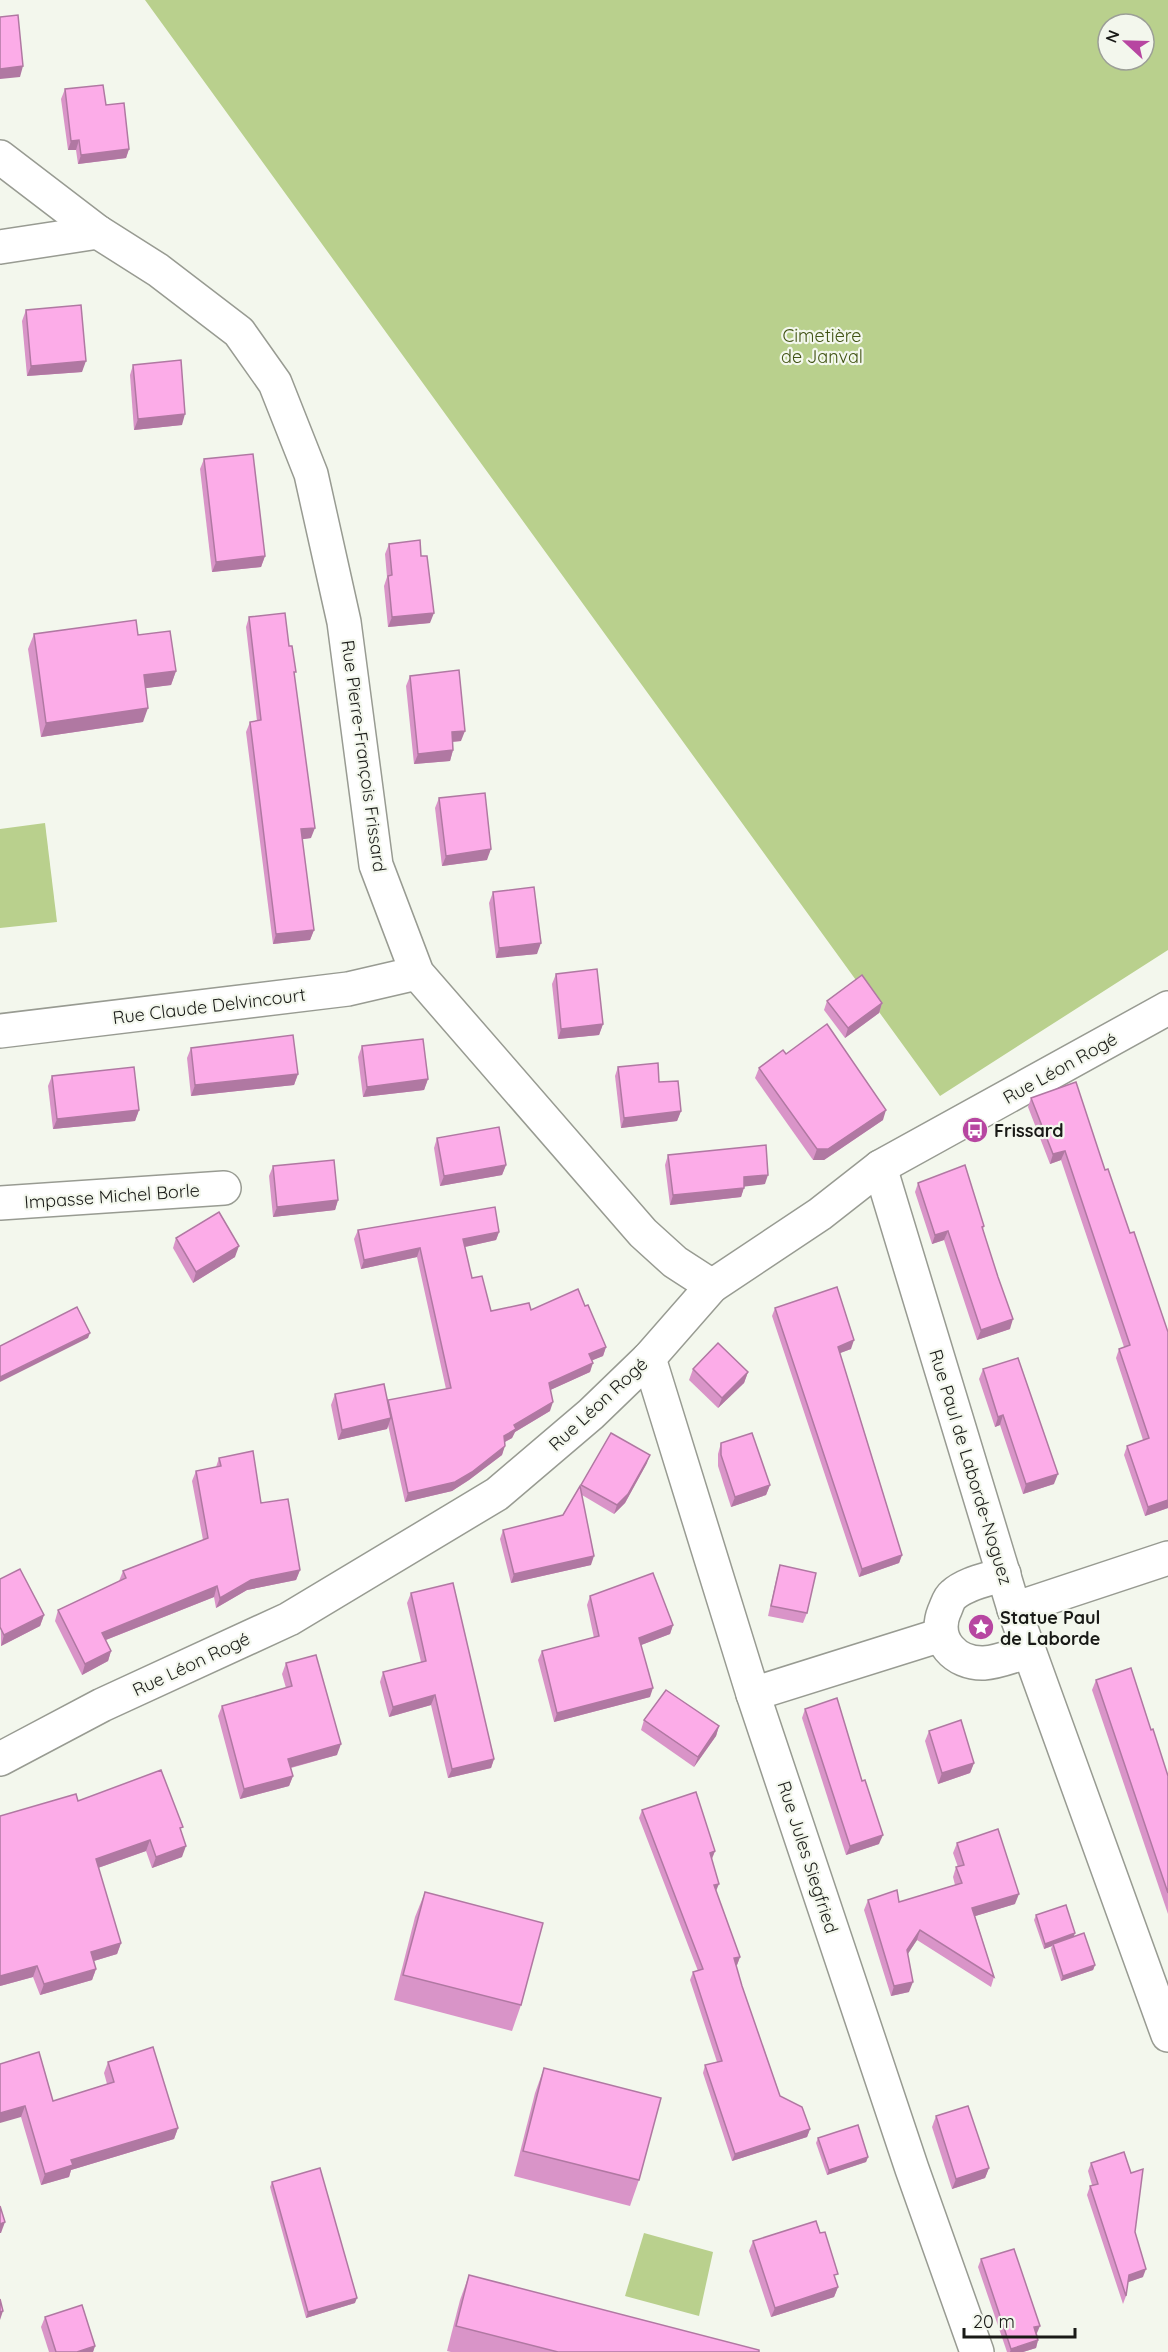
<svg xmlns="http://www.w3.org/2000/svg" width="1168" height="2352" viewBox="0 0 1168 2352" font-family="Quicksand,sans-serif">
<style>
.green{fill:#b9d08d;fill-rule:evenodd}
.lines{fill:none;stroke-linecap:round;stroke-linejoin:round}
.minor-casing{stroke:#989b92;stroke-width:36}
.minor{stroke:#fff;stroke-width:33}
.wall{fill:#d994c8}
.shaded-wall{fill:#b078a2}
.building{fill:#fcace8;stroke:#b078a2;stroke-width:1.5}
.labels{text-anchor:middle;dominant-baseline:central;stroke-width:4.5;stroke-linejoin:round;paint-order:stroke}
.park-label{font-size:18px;fill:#415314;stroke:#f3f7ed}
.street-label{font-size:18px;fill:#191a17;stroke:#f3f7ed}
.poi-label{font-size:18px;font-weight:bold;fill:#191a17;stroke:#f3f7ed;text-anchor:start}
</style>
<rect width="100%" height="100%" fill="#f3f7ed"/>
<g class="green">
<path d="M145,0H1168V950L940,1096ZM1108,24H1144V60H1108Z"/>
<polygon points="45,823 57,922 0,928 0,829"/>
<polygon points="644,2233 713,2252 699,2316 625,2296"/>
</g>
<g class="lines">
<g class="minor-casing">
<g id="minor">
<polyline points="0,157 98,232 158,270 239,332 275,383 311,474 344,622 376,865 417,973 643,1233 675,1262 712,1286"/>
<polyline points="0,247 98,232"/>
<polyline points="0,1031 348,989 417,973"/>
<polyline points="880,1167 1014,1609 1168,2035"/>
<polyline points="0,1203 224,1188"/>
<polyline points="649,1358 753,1694 912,2169 977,2352"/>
<path d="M1004,1574C987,1580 966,1583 953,1595C948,1599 947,1606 944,1612C933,1640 955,1664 984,1663C999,1662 1015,1655 1029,1651"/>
<polyline points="1014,1609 1168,1558"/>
<polyline points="753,1694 941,1635"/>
<polyline points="0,1759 102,1705 289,1619 497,1494 591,1414 649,1358 712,1286 820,1214 880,1167 1168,1008"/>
</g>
</g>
<use href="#minor" class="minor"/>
</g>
<g class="wall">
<polygon points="65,89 106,105 129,149 126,158 78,164 76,150 68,150 61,99"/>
<polygon points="26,310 82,372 27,376 22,321"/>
<polygon points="133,365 182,425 134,430 130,375"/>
<polygon points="204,459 265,556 261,567 212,572 200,469"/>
<polygon points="389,544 421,556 430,623 388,627 384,586 387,577 385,554"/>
<polygon points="249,617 289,646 294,676 311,838 302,839 314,930 310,940 273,944 246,732 250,722 257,721 246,627"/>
<polygon points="34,634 138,635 176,671 171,685 146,688 143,722 41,737 28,649"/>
<polygon points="410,676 461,741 453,742 453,750 450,761 414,764 406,686"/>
<polygon points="439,798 487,860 442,866 435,808"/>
<polygon points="493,892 537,954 496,958 489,903"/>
<polygon points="556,974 603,1024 599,1035 558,1039 552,984"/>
<polygon points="827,1001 882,1003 879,1013 845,1038 824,1010"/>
<polygon points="362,1046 428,1079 424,1090 363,1097 358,1057"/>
<polygon points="191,1048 298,1074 294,1085 191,1096 187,1058"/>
<polygon points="786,1054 883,1120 824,1160 813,1160 755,1078 759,1068"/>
<polygon points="618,1067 659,1082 681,1111 677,1121 621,1128 615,1076"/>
<polygon points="52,1076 139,1110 135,1121 53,1129 48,1086"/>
<polygon points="1076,1082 1168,1508 1145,1516 1124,1455 1127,1446 1143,1440 1116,1358 1119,1349 1124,1347 1061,1160 1050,1164 1028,1107 1031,1098"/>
<polygon points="437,1138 506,1165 502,1175 440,1186 434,1148"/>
<polygon points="668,1155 765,1184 744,1186 741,1197 670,1205 665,1165"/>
<polygon points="273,1166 338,1200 335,1210 273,1217 269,1176"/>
<polygon points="918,1183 984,1226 983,1229 1010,1329 977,1340 944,1240 932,1244 915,1192"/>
<polygon points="358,1230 499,1232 496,1240 465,1247 472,1278 491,1311 531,1310 585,1306 606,1347 603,1356 592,1360 590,1372 550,1390 550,1411 515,1432 512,1438 505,1442 502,1455 469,1480 452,1491 405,1502 388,1425 387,1429 338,1440 331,1405 335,1394 387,1401 446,1389 417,1257 361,1269 354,1239"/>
<polygon points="176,1238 235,1257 193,1283 173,1248"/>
<polygon points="775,1308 851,1349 840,1353 902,1555 899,1563 859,1577 772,1316"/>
<polygon points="693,1369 748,1372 744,1383 718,1408 689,1380"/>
<polygon points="983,1369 1054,1484 1023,1494 1000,1425 995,1427 979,1379"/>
<polygon points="721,1443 770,1485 766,1495 731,1507 718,1466 718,1454"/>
<polygon points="219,1458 261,1503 300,1570 296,1580 247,1590 216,1608 214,1597 106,1640 111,1651 108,1661 82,1675 55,1621 58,1610 119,1581 123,1571 203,1540 192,1481 196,1471 216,1467"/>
<polygon points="647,1463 625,1503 614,1514 582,1495 591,1565 511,1583 500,1539 503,1530 563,1515 581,1485"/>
<polygon points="780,1565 807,1613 803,1623 768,1616 777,1576"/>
<polygon points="0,1579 44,1615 40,1626 1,1646"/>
<polygon points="411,1593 494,1759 491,1768 448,1778 431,1705 389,1717 380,1682 383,1672 421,1662 407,1603"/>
<polygon points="590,1596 673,1625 670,1634 641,1645 650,1697 554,1722 538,1660 542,1651 594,1638 587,1605"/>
<polygon points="286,1663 337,1755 291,1768 293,1776 289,1786 240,1799 218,1716 222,1706 286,1688 282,1674"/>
<polygon points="1096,1680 1151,1730 1168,1776 1168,1914 1092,1690"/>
<polygon points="805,1709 879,1844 846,1855 802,1718"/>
<polygon points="644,1720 719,1726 716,1736 694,1767 641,1730"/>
<polygon points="929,1731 974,1763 970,1773 938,1784 925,1741"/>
<polygon points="78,1801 181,1831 182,1857 152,1868 146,1851 98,1868 121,1943 117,1954 94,1961 96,1969 92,1980 40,1995 33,1977 0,1986 0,1816"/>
<polygon points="642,1810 715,1851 712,1859 716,1891 740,1957 737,1965 736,1965 742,1986 780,2096 810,2129 807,2137 732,2161 703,2073 705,2065 717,2062 690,1980 693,1972 698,1971 639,1818"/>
<polygon points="957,1843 1015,1904 975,1916 994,1977 991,1987 917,1940 908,1953 909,1992 891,1996 864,1910 868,1900 899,1902 955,1885 953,1877 956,1867 958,1867 953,1853"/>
<polygon points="425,1892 521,2005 512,2031 394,2000 415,1917"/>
<polygon points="1036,1915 1074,1937 1095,1965 1093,1970 1061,1981 1051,1949 1052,1946 1044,1949 1034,1920"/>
<polygon points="108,2062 178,2128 174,2139 71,2170 69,2177 41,2185 21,2117 0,2064 53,2101 107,2084 104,2073"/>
<polygon points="544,2068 639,2180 630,2206 514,2176 535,2093"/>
<polygon points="936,2116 989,2168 985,2178 952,2189 932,2127"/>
<polygon points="818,2138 868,2157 866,2162 827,2175 816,2143"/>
<polygon points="1091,2163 1135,2232 1143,2277 1128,2282 1126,2296 1123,2304 1087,2195 1090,2186 1092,2185 1088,2171"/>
<polygon points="272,2182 355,2303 306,2318 270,2187"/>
<polygon points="820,2233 838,2287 834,2297 771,2317 749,2251 753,2241"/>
<polygon points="981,2259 1037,2333 1038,2340 1036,2348 1023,2352 1007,2352 978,2267"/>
<polygon points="469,2275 759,2352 451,2352 447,2351 460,2300"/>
<polygon points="45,2317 95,2346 93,2352 49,2352 41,2327"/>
</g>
<g class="shaded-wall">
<polygon points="23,66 20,77 0,79 0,69"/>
<polygon points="79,140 76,150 68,150 71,141"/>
<polygon points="129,149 126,158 78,164 81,155"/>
<polygon points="86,361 82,372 27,376 31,366"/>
<polygon points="185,414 182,425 134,430 138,419"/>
<polygon points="265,556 261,567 212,572 216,562"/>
<polygon points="434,613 430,623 388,627 392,617"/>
<polygon points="176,671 171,685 139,689 144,675"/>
<polygon points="148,708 143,722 41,737 46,723"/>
<polygon points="465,731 461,741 448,742 452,732"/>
<polygon points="453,750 450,761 414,764 418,754"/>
<polygon points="315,828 311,838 297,840 301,829"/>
<polygon points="491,849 487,860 442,866 446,856"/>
<polygon points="314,930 310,940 273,944 276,934"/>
<polygon points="541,943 537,954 496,958 499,948"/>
<polygon points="882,1003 879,1013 845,1038 848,1028"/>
<polygon points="603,1024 599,1035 558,1039 561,1029"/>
<polygon points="298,1074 294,1085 191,1096 195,1085"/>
<polygon points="428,1079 424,1090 363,1097 367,1087"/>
<polygon points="139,1110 135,1121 53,1129 57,1119"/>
<polygon points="886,1110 883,1120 824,1160 813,1160 817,1149"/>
<polygon points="681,1111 677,1121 621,1128 624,1118"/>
<polygon points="1065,1151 1061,1160 1050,1164 1053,1154"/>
<polygon points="506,1165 502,1175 440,1186 444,1176"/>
<polygon points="768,1175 765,1184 741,1187 744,1177"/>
<polygon points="744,1188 741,1197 670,1205 673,1195"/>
<polygon points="338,1200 335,1210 273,1217 277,1207"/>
<polygon points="948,1231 944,1240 932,1244 935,1235"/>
<polygon points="499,1232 496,1240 460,1248 463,1239"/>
<polygon points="239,1246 235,1257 193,1283 196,1272"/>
<polygon points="420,1248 417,1257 361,1269 364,1260"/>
<polygon points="1013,1319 1010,1329 977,1340 981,1330"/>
<polygon points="90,1333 88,1338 0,1382 0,1377"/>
<polygon points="854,1340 851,1349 835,1355 838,1347"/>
<polygon points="606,1347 603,1356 586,1363 589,1354"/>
<polygon points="593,1363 590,1372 546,1392 549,1383"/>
<polygon points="748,1372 744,1383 718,1408 722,1398"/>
<polygon points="553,1402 550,1411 515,1432 512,1438 501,1444 504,1436 514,1425"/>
<polygon points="1003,1415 1000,1425 995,1427 998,1417"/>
<polygon points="391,1418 387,1429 338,1440 342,1430"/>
<polygon points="505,1446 502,1455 469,1480 452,1491 405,1502 408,1493"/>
<polygon points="650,1455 647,1463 625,1503 614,1514 617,1505"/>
<polygon points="1058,1474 1054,1484 1023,1494 1026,1484"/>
<polygon points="770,1485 766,1495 731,1507 735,1497"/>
<polygon points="1168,1500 1168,1508 1145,1516 1148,1507"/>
<polygon points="902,1555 899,1563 859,1577 862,1569"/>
<polygon points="594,1556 591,1565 511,1583 514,1574"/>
<polygon points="300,1570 296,1580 247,1590 216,1608 220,1598 251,1580"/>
<polygon points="217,1586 214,1597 98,1643 102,1633"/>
<polygon points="44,1615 40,1626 1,1646 4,1635"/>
<polygon points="673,1625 670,1634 636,1647 639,1638"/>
<polygon points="111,1651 108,1661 82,1675 85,1664"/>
<polygon points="653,1688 650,1697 554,1722 557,1713"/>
<polygon points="435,1695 431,1705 389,1717 393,1707"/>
<polygon points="719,1726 716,1736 694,1767 698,1757"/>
<polygon points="341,1744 337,1755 285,1769 288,1759"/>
<polygon points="494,1759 491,1768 448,1778 452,1769"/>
<polygon points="974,1763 970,1773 938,1784 942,1773"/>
<polygon points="293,1776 289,1786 240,1799 244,1789"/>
<polygon points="883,1835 879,1844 846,1855 850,1846"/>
<polygon points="150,1840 146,1851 92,1870 96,1859"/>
<polygon points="186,1846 182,1857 152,1868 156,1857"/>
<polygon points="715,1851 712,1858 707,1861 710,1853"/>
<polygon points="719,1884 716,1891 714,1885"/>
<polygon points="1019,1894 1015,1904 969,1918 972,1908"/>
<polygon points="920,1930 917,1940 904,1960 907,1950"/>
<polygon points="1075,1933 1073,1939 1053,1944 1052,1946 1044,1949 1045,1944"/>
<polygon points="121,1943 117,1954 87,1963 91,1952"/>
<polygon points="740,1957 737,1965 731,1966 734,1958"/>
<polygon points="1095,1965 1093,1970 1061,1981 1063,1976"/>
<polygon points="37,1966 33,1977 0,1986 0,1976"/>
<polygon points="96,1969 92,1980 40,1995 44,1984"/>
<polygon points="913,1982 909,1992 891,1996 894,1986"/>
<polygon points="25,2106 21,2117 0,2123 0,2113"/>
<polygon points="178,2128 174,2139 71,2170 69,2177 41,2185 45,2174 71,2160"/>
<polygon points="810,2129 807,2137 732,2161 735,2154"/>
<polygon points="868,2157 866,2162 827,2175 829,2170"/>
<polygon points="989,2168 985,2178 952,2189 956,2179"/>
<polygon points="5,2222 1,2233 0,2233 0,2224"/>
<polygon points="1146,2269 1143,2277 1126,2283 1129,2275"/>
<polygon points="838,2287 834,2297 771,2317 775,2308"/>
<polygon points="357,2298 355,2303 306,2318 308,2312"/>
<polygon points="3,2311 0,2320 0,2312"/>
<polygon points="1040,2326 1037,2333 1031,2335 1034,2327"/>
<polygon points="1038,2340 1036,2348 1023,2352 1010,2352 1011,2349"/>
<polygon points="95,2346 93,2352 77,2352"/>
</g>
<g class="building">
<polygon points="18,15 23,66 0,69 0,17"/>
<polygon points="103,85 106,105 124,103 129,149 81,155 79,140 71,141 65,89"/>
<polygon points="81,305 86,361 31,366 26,310"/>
<polygon points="181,360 185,414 138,419 133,365"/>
<polygon points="253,454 265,556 216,562 204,459"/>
<polygon points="420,540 421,556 427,556 434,613 392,617 388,576 392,575 389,544"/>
<polygon points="285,613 289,646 292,646 296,672 294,672 315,828 301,829 314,930 276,934 250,722 261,720 249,617"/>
<polygon points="136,620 138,635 170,631 176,671 144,675 148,708 46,723 34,634"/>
<polygon points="459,670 465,731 452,732 453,750 418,754 410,676"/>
<polygon points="485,793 491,849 446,856 439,798"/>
<polygon points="534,887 541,943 499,948 493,892"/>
<polygon points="597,969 603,1024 561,1029 556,974"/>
<polygon points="862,975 882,1003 848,1028 827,1001"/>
<polygon points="827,1024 886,1110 828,1149 817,1149 759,1068 783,1050 786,1054"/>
<polygon points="293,1035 298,1074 195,1085 191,1048"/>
<polygon points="423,1039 428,1079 367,1087 362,1046"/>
<polygon points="658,1063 659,1082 678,1081 681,1111 624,1118 618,1067"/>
<polygon points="134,1067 139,1110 57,1119 52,1076"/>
<polygon points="1076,1082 1105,1170 1108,1169 1130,1233 1134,1232 1168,1332 1168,1500 1148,1507 1127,1446 1149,1438 1119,1349 1130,1345 1065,1151 1053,1154 1031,1098"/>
<polygon points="499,1127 506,1165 444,1176 437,1138"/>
<polygon points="766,1145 768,1175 744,1177 744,1188 673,1195 668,1155"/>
<polygon points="334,1160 338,1200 277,1207 273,1166"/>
<polygon points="965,1165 984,1226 982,1227 998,1277 1013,1319 981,1330 948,1231 935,1235 918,1183"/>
<polygon points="495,1207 499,1232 463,1239 472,1278 482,1276 491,1311 529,1303 531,1310 578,1289 585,1306 588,1305 606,1347 589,1354 593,1363 549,1383 553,1402 514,1425 516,1429 504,1436 505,1446 472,1472 455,1482 408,1493 388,1400 451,1388 420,1248 364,1260 358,1230"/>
<polygon points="219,1212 239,1246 196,1272 176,1238"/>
<polygon points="837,1287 854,1340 838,1347 902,1555 862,1569 775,1308"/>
<polygon points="77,1307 90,1333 0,1377 0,1346"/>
<polygon points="718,1343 748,1372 722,1398 693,1369"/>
<polygon points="1018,1358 1058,1474 1026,1484 1003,1415 998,1417 983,1369"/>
<polygon points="384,1384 391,1418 342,1430 335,1394"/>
<polygon points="611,1433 650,1455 628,1494 617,1505 581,1485"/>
<polygon points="752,1433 770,1485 735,1497 721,1455 721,1443"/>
<polygon points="253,1451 261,1503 288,1499 300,1570 251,1580 220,1598 217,1586 102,1633 111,1651 85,1664 58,1610 126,1578 123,1571 208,1538 196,1471 221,1466 219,1458"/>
<polygon points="580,1486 594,1556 514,1574 503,1530 563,1515"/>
<polygon points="780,1565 816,1573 807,1613 771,1606"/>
<polygon points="20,1569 44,1615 4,1635 0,1627 0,1579"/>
<polygon points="653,1573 673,1625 639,1638 653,1688 557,1713 542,1651 599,1636 590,1596"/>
<polygon points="453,1583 494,1759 452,1769 435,1695 393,1707 383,1672 426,1661 411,1593"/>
<polygon points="316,1655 341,1744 288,1759 293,1776 244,1789 222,1706 292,1686 286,1663"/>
<polygon points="1131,1668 1151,1730 1153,1729 1168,1776 1168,1893 1096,1680"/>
<polygon points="666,1690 719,1726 698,1757 644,1720"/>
<polygon points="837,1698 862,1781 865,1780 883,1835 850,1846 805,1709"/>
<polygon points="961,1720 974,1763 942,1773 929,1731"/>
<polygon points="161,1770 183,1827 180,1828 186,1846 156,1857 150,1840 96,1859 121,1943 91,1952 96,1969 44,1984 37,1966 0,1976 0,1816 76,1794 78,1801"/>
<polygon points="696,1792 715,1851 710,1853 719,1884 714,1885 740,1957 734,1958 742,1986 780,2096 802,2107 810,2129 735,2154 705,2065 722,2061 693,1972 703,1969 642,1810"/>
<polygon points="998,1829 1019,1894 972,1908 994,1977 920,1930 907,1950 913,1982 894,1986 868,1900 897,1890 899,1902 962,1883 956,1867 964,1865 957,1843"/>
<polygon points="425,1892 543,1923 521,2005 403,1975"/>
<polygon points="1066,1905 1075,1933 1045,1944 1036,1915"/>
<polygon points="1084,1933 1095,1965 1063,1976 1053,1944"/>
<polygon points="153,2047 178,2128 71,2160 73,2165 45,2174 25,2106 0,2113 0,2064 39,2052 53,2101 114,2082 108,2062"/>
<polygon points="544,2068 661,2098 639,2180 523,2151"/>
<polygon points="968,2106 989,2168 956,2179 936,2116"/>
<polygon points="858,2125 868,2157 829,2170 818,2138"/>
<polygon points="1124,2152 1131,2173 1143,2169 1135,2232 1146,2269 1129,2275 1126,2296 1090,2186 1098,2184 1091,2163"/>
<polygon points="320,2168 357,2298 308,2312 272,2182"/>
<polygon points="0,2206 5,2222 0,2224"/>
<polygon points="816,2221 820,2233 825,2232 838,2274 834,2275 838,2287 775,2308 753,2241"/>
<polygon points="1014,2249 1040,2326 1034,2327 1038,2340 1011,2349 981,2259"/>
<polygon points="469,2275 759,2350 759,2352 558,2352 456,2326"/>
<polygon points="0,2299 3,2311 0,2312"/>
<polygon points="82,2305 95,2346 77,2352 56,2352 45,2317"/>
</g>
<defs>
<g id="bus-disc" transform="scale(1.35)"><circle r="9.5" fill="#b746a1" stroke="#f3f7ed"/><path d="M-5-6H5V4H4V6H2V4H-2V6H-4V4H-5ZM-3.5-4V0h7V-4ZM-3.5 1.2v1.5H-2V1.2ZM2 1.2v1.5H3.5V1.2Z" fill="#fff"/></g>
<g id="sight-disc" transform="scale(1.35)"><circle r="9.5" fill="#b746a1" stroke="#f3f7ed"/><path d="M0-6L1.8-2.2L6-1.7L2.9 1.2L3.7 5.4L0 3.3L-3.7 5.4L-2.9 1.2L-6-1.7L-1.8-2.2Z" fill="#fff"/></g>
</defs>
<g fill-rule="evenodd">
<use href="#bus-disc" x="975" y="1130"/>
<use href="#sight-disc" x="981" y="1627"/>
</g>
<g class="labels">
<g class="park-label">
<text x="822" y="335">Cimetière<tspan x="822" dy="21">de Janval</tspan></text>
</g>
<g class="street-label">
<text transform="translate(364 756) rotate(82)">Rue Pierre-François Frissard</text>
<text transform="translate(209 1006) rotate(-7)">Rue Claude Delvincourt</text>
<text transform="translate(1060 1068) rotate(-29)">Rue Léon Rogé</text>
<text transform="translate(112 1196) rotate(-4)">Impasse Michel Borle</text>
<text transform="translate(598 1404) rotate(-43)">Rue Léon Rogé</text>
<text transform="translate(971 1467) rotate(73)">Rue Paul de Laborde-Noguez</text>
<text transform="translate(191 1664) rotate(-25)">Rue Léon Rogé</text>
<text transform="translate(808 1857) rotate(72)">Rue Jules Siegfried</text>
</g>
<g class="poi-label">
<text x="994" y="1130">Frissard</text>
<text x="1000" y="1617">Statue Paul<tspan x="1000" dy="21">de Laborde</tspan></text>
</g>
</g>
<g transform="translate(1126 42) rotate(292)"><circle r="28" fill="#f3f7ed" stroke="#9c9f97" stroke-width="1.5"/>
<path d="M0-4.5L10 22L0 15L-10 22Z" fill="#b746a1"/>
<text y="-9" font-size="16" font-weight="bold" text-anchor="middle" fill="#191a17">N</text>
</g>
<path d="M964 2328v9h111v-9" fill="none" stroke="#191a17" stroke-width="3"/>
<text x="973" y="2328" font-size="18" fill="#191a17" stroke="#f3f7ed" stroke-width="4.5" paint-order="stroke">20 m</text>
</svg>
